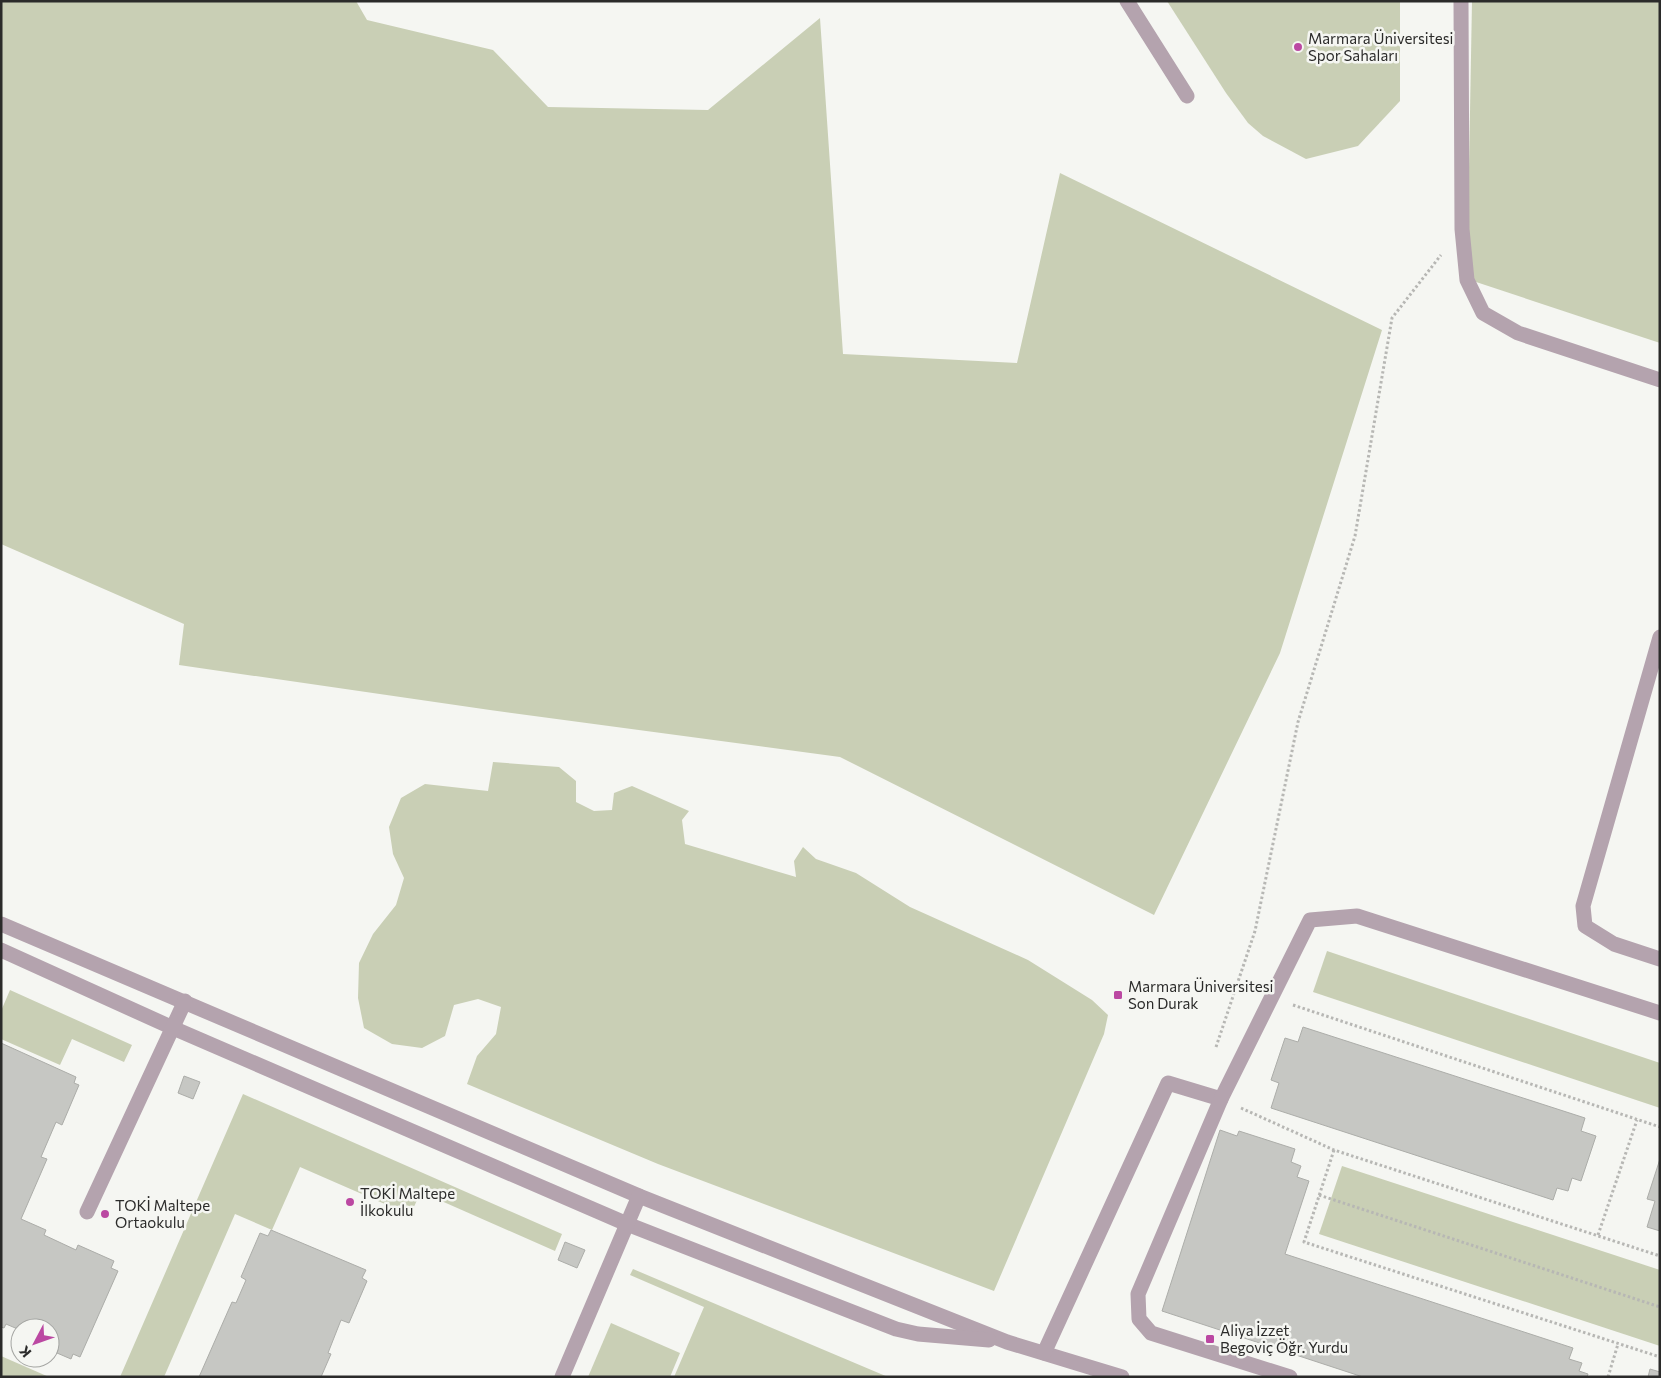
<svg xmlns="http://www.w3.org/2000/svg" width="1661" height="1378" viewBox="0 0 1661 1378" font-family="Commissioner,sans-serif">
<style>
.green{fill:#c9cfb5}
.building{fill:#c6c7c3;stroke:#acada9}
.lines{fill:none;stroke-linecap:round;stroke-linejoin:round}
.path{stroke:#b7b7b4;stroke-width:3;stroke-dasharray:2.5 2.5;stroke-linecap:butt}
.minor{stroke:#b4a3ae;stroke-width:15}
.poi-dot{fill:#bb48a2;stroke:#f5f6f2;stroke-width:2}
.labels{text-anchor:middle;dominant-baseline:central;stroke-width:5;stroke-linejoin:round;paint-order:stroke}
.poi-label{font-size:15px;fill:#2b2b2a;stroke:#f5f6f2;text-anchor:start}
</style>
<rect width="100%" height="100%" fill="#f5f6f2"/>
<g class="green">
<polygon points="1,1 356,1 367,20 493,50 548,107 708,110 820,18 843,354 1017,363 1060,173 1382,330 1280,653 1154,915 840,757 490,710 179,665 184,624 1,544"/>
<polygon points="1167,1 1400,1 1400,101 1358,146 1306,159 1263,136 1248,123 1226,93"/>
<polygon points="1472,1 1660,1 1660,343 1467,279"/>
<polygon points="493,762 559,767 576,781 576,802 594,811 612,810 614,793 632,786 689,811 682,820 685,844 796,877 794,861 803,847 816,859 856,873 910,907 1028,960 1092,1000 1108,1015 1104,1034 994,1291 658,1164 467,1084 477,1056 496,1034 501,1007 478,999 454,1005 445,1036 422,1048 392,1044 364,1028 358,998 359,963 373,934 396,905 404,878 393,854 389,827 401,798 425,784 488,791"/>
<polygon points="1327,951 1660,1063 1660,1108 1313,992"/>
<polygon points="10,990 132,1045 124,1062 72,1039 60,1065 1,1039 1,1011"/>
<polygon points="243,1094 562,1234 555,1251 421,1192 410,1215 300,1167 272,1230 235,1214 164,1377 120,1377"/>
<polygon points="1342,1166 1660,1270 1660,1346 1319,1234"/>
<polygon points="633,1269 888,1377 674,1377 704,1307 630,1275"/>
<polygon points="611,1323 680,1353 670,1377 588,1377"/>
<polygon points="1,1356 49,1377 1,1377"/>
</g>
<g class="building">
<polygon points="1303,1027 1585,1118 1581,1131 1596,1136 1581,1181 1572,1178 1568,1191 1557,1188 1553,1200 1271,1108 1279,1083 1271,1080 1285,1038 1298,1042"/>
<polygon points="1,1043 76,1077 74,1083 79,1085 62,1125 56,1122 41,1157 47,1159 21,1219 46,1230 44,1235 76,1250 78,1245 114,1261 111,1268 118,1271 80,1357 73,1354 71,1359 50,1350 50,1328 20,1328 20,1330 6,1324 4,1328 1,1327"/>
<polygon points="184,1076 200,1082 193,1099 178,1093"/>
<polygon points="1220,1130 1237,1136 1239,1131 1295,1149 1291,1162 1301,1166 1297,1177 1309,1181 1285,1254 1573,1348 1569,1359 1582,1363 1579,1371 1588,1374 1587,1377 1363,1377 1162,1311"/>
<polygon points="1660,1159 1660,1231 1647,1227 1655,1201 1647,1199"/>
<polygon points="271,1230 366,1270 362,1278 367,1281 349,1323 341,1320 328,1353 331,1354 321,1377 199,1377 232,1302 236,1303 246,1280 241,1277 260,1233 268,1236"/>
<polygon points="565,1242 585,1250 577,1268 558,1260"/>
<polygon points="1650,1369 1660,1372 1660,1377 1648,1377"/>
</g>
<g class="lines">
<g class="path">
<polyline points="1293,1005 1660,1127"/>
<polyline points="1216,1047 1255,931 1298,722 1355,536 1392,318 1441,255"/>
<polyline points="1241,1108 1334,1150 1660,1256"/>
<polyline points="1334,1150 1304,1242 1660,1357"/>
<polyline points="1319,1195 1660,1307"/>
<polyline points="1598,1235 1637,1120"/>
<polyline points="1608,1377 1618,1344"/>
</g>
<g class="minor">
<polyline points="1127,1 1187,96"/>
<polyline points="1461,1 1462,229 1467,280 1483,313 1518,333 1660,380"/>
<polyline points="1660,637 1583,906 1585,926 1614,944 1660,959"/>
<polyline points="1,924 639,1196 1007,1342 1122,1377"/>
<polyline points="1,950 173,1028 627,1224 896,1329 918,1334 989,1340"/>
<polyline points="87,1212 185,1001"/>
<polyline points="1044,1353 1168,1083 1221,1099"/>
<polyline points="562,1377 639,1196"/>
<polyline points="1290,1377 1151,1333 1139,1319 1138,1294 1221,1099 1310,920 1357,916 1660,1013"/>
</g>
</g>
<g class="poi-dot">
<circle cx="1298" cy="47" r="5"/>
<rect x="1113" y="990" width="10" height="10" rx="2.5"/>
<circle cx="350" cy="1202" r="5"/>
<circle cx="105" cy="1214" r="5"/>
<rect x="1205" y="1334" width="10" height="10" rx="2.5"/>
</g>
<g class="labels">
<g class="poi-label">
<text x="1308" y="38">Marmara Üniversitesi<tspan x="1308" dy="17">Spor Sahaları</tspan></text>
<text x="1128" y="986">Marmara Üniversitesi<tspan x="1128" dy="17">Son Durak</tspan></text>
<text x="360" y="1193">TOKİ Maltepe<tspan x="360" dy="17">İlkokulu</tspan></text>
<text x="115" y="1205">TOKİ Maltepe<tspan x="115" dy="17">Ortaokulu</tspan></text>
<text x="1220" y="1330">Aliya İzzet<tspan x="1220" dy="17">Begoviç Öğr. Yurdu</tspan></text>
</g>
</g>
<rect width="1661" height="1378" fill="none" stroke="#2b2b2a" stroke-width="5"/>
<g transform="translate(35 1343) rotate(229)"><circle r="24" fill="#f5f6f2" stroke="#a4a5a2"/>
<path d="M0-4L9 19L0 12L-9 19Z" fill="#bb48a2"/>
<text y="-8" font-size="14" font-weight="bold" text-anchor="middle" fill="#2b2b2a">K</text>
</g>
</svg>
